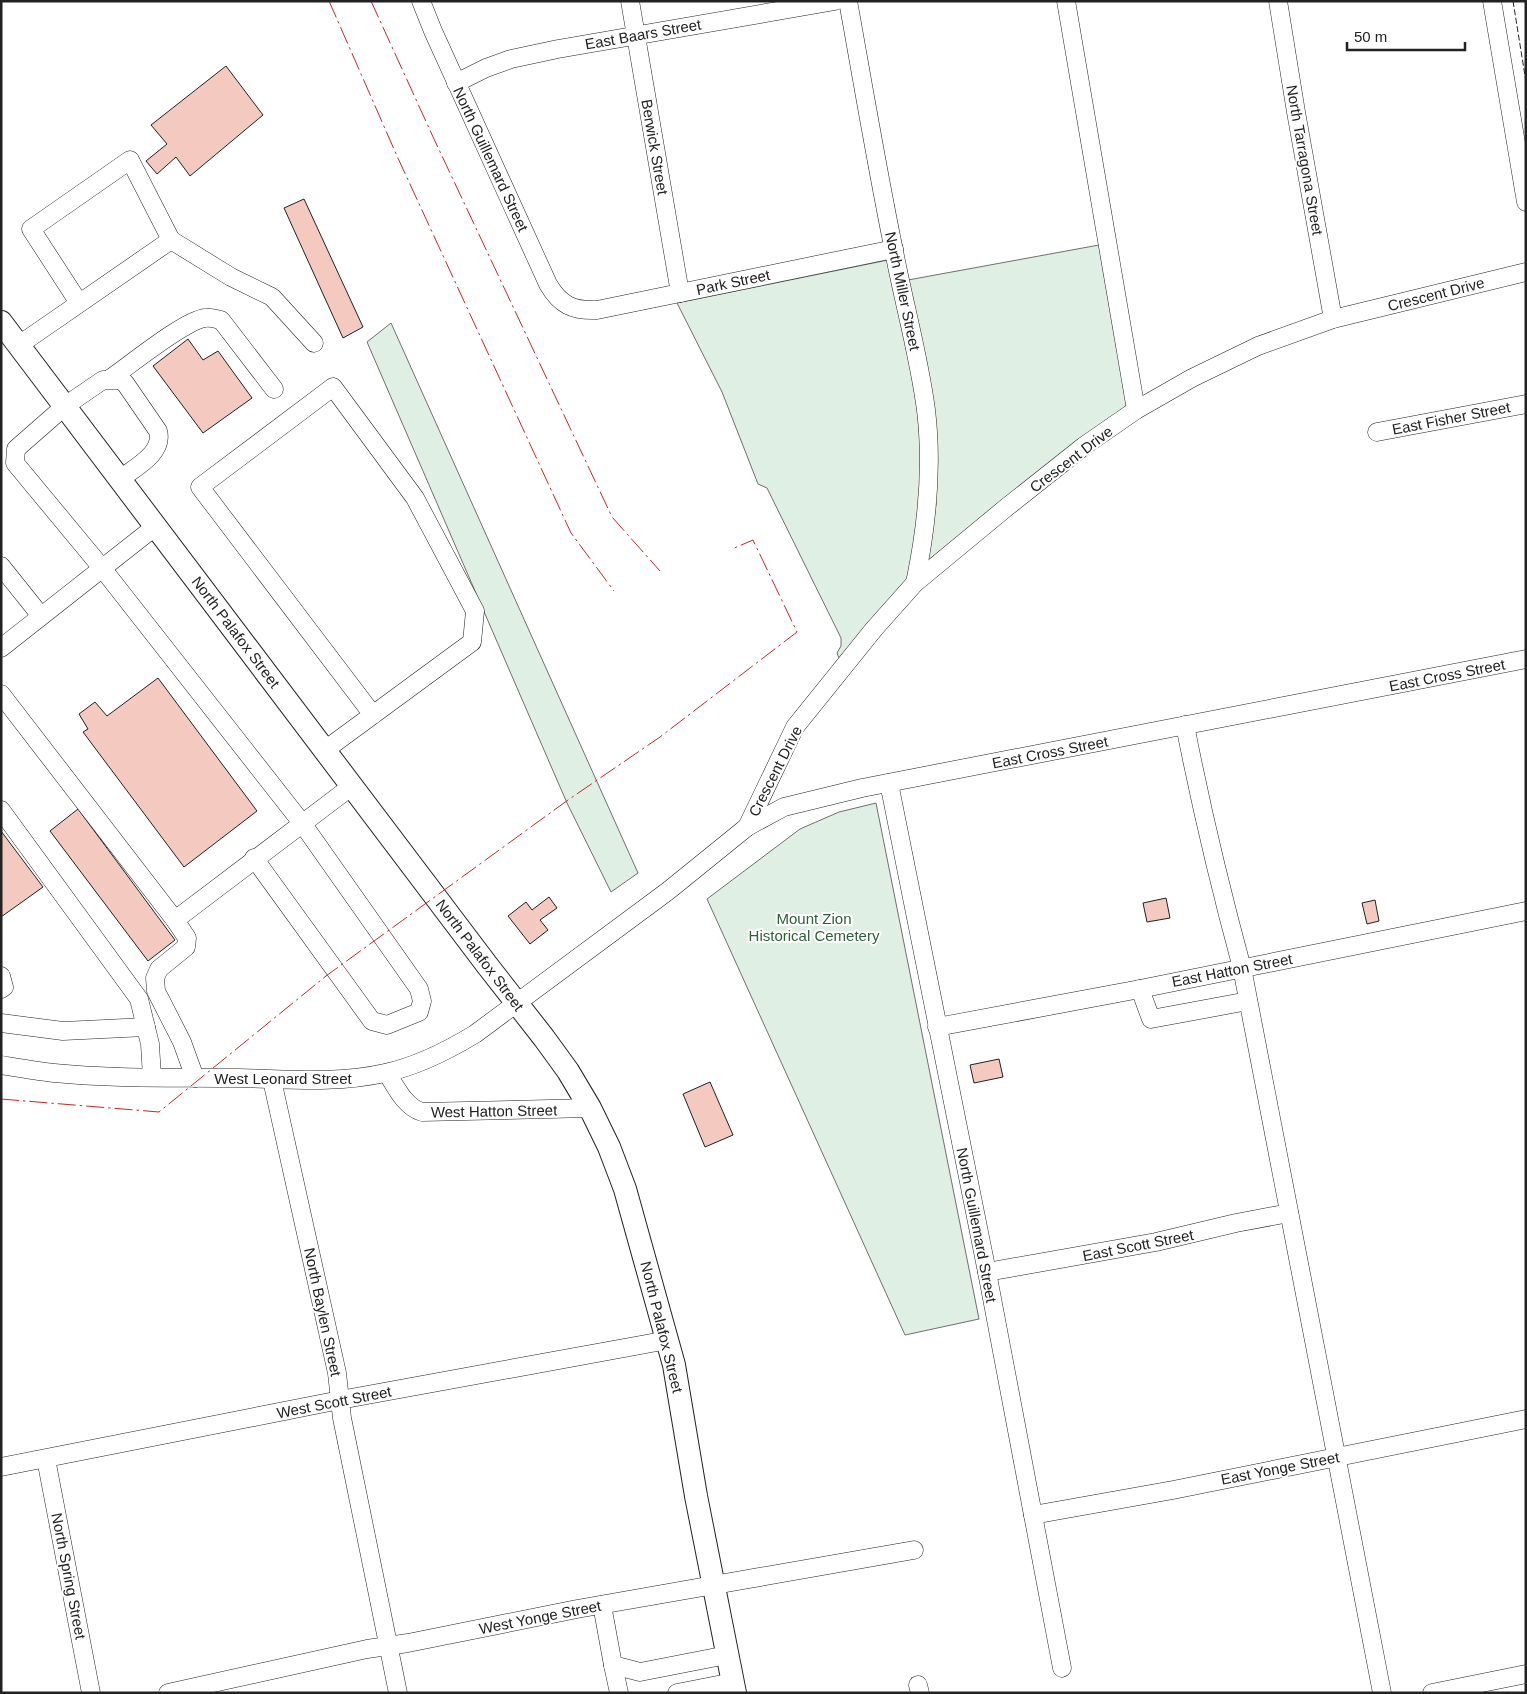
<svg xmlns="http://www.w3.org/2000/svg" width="1527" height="1694" viewBox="0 0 1527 1694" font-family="Arial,sans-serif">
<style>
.green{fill:#e0efe3;stroke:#6f6f6f}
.building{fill:#f3c9c0;stroke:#222}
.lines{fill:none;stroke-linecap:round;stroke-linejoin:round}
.minor-casing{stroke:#222;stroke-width:19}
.major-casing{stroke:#222;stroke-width:24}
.minor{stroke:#fff;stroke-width:18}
.major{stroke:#fff;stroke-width:22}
.fence{stroke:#222;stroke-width:1;stroke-dasharray:6 2.5;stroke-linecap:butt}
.power{stroke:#c62828;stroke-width:1;stroke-dasharray:18 4 2.5 4;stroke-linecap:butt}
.labels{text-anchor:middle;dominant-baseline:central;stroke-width:4;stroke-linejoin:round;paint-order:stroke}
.street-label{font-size:15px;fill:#222;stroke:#fff}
.park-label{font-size:15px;fill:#2f5e38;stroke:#fff}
</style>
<rect width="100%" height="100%" fill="#fff"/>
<g class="green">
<polygon points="1099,245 1127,405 927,561 936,504 908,280"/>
<polygon points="888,260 911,371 918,413 921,455 920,502 915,544 908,578 839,658 837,653 841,646 841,638 767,488 758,484 722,392 677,303"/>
<polygon points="391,323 638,873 611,892 567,803 367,342"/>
<polygon points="876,803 979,1319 905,1335 707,899 800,829 839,812"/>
</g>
<g class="building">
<polygon points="226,66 263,115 190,176 176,157 157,174 146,161 167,144 151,125"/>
<polygon points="304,199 363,327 343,338 284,208"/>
<polygon points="188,339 203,360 218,351 252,398 203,433 153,366"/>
<polygon points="158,678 257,811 184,867 83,732 88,729 79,714 95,702 107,716"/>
<polygon points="78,809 175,940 148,961 50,831"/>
<polygon points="1,831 43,887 1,917"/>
<polygon points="549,897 557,908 540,920 548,930 530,944 508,916 526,902 532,910"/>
<polygon points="1166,898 1170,918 1147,922 1143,903"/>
<polygon points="1375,900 1379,921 1367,924 1362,903"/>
<polygon points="999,1059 1003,1077 974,1083 970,1065"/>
<polygon points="710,1082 733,1135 705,1147 683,1094"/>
</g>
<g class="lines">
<g class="minor-casing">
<g id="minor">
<path d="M421,1L433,31L548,284C560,305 573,311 597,310L894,249"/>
<polyline points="630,1 680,293"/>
<path d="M848,1C863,84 877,168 894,251C904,304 919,356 926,410C933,468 927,526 915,583"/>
<polyline points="1066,1 1136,410"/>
<polyline points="1278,1 1296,112 1333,319"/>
<polyline points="1492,1 1526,202"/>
<polyline points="456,83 486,68 511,59 558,49 835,1"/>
<polyline points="79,303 31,229 130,160 171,240"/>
<polyline points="19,345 171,240 231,277 272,297 314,343"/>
<path d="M111,378C130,365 185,320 205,318C211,317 216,319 221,320L274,389"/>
<polyline points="1377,432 1526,404"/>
<path d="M120,479C136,467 164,453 158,431L125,383L119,380H103L65,406L16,449L15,463L102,568L302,823L419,989L422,1001L419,1012L387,1025L372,1021L254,858"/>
<polyline points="1,566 41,616"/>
<polyline points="1,648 156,526"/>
<polyline points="1,694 175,920 352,786"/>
<path d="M1185,725C1201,807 1220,887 1242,968L1382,1693"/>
<polyline points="325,750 472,642 475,611 415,498 333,387 200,487 373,715"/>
<polyline points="889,783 987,1272 1062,1668"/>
<polyline points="1,810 139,999 150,1044 152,1077"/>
<polyline points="747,827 795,727 874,629 915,583 1007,507 1084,446 1136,410 1192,378 1258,346 1333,319 1526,272"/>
<polyline points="175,920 187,938 186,947 159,969 155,978 156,991 182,1042 195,1078"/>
<polyline points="1,976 4,987 1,989"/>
<polyline points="1140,989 1151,1019 1248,1001"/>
<polyline points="1,1023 63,1031 146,1027"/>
<polyline points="937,1027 1140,989 1526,911"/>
<path d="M1,1065C19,1068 36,1071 54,1073C115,1079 177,1077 239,1078C289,1079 336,1084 385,1073C418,1066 447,1051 475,1034L668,891L747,827L784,807L862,788L1526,659"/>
<path d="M387,1073C396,1087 405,1107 422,1112L590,1108"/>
<polyline points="272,1080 337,1373 342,1418 398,1693"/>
<polyline points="987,1272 1156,1242 1236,1223 1289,1213"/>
<polyline points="46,1459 91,1693"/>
<polyline points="1,1467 340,1400 668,1340"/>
<polyline points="1033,1515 1173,1490 1526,1419"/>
<polyline points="602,1605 613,1665 640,1672 727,1655"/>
<polyline points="613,1665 619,1693"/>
<polyline points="918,1685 920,1693"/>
<polyline points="168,1693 367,1649 408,1643 577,1609 914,1550"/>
<polyline points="677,1693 733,1682"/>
<polyline points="1432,1693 1526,1674"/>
</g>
</g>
<g class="major-casing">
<polyline id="major" points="1,322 487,965 544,1038 568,1071 590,1108 609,1147 625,1189 674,1365 696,1496 735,1693"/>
</g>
<use href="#minor" class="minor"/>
<use href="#major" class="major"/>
<polyline class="fence" points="1513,1 1526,82"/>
<g class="power">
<polyline points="329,1 397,156 571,533 614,591"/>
<polyline points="371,1 434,139 612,517 660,571"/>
<polyline points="1,1099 159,1112 326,976 568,800 660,737 797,632 753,540 732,549"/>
</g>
</g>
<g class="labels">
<g class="street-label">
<text transform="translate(643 34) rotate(-10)">East Baars Street</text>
<text transform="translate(655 147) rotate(80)">Berwick Street</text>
<text transform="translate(491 159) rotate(65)">North Guillemard Street</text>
<text transform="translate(1305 160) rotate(80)">North Tarragona Street</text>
<text transform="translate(733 282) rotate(-12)">Park Street</text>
<text transform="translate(903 291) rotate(78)">North Miller Street</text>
<text transform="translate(1436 294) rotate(-14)">Crescent Drive</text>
<text transform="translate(1451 418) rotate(-11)">East Fisher Street</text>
<text transform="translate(1071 459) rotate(-37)">Crescent Drive</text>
<text transform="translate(236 632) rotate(53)">North Palafox Street</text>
<text transform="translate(1447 675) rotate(-11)">East Cross Street</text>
<text transform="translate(1050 752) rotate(-11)">East Cross Street</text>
<text transform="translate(775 771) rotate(-63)">Crescent Drive</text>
<text transform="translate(480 955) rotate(53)">North Palafox Street</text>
<text transform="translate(1232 970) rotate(-11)">East Hatton Street</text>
<text x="283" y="1078">West Leonard Street</text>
<text transform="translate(494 1111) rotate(-1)">West Hatton Street</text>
<text transform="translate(977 1225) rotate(79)">North Guillemard Street</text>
<text transform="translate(1138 1245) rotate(-11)">East Scott Street</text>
<text transform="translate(323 1312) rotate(78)">North Baylen Street</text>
<text transform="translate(662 1327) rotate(76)">North Palafox Street</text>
<text transform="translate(334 1402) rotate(-11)">West Scott Street</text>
<text transform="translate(1280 1468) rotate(-11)">East Yonge Street</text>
<text transform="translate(69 1576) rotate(79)">North Spring Street</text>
<text transform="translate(540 1617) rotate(-11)">West Yonge Street</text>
</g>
<g class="park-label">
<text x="814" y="918">Mount Zion<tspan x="814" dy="17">Historical Cemetery</tspan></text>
</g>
</g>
<rect width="1527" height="1694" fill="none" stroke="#222222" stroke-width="5"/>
<path d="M1347 42v8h118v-8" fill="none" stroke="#222222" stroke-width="2.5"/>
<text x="1354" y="42" font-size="15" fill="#222222" stroke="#ffffff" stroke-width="4" paint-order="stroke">50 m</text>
</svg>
